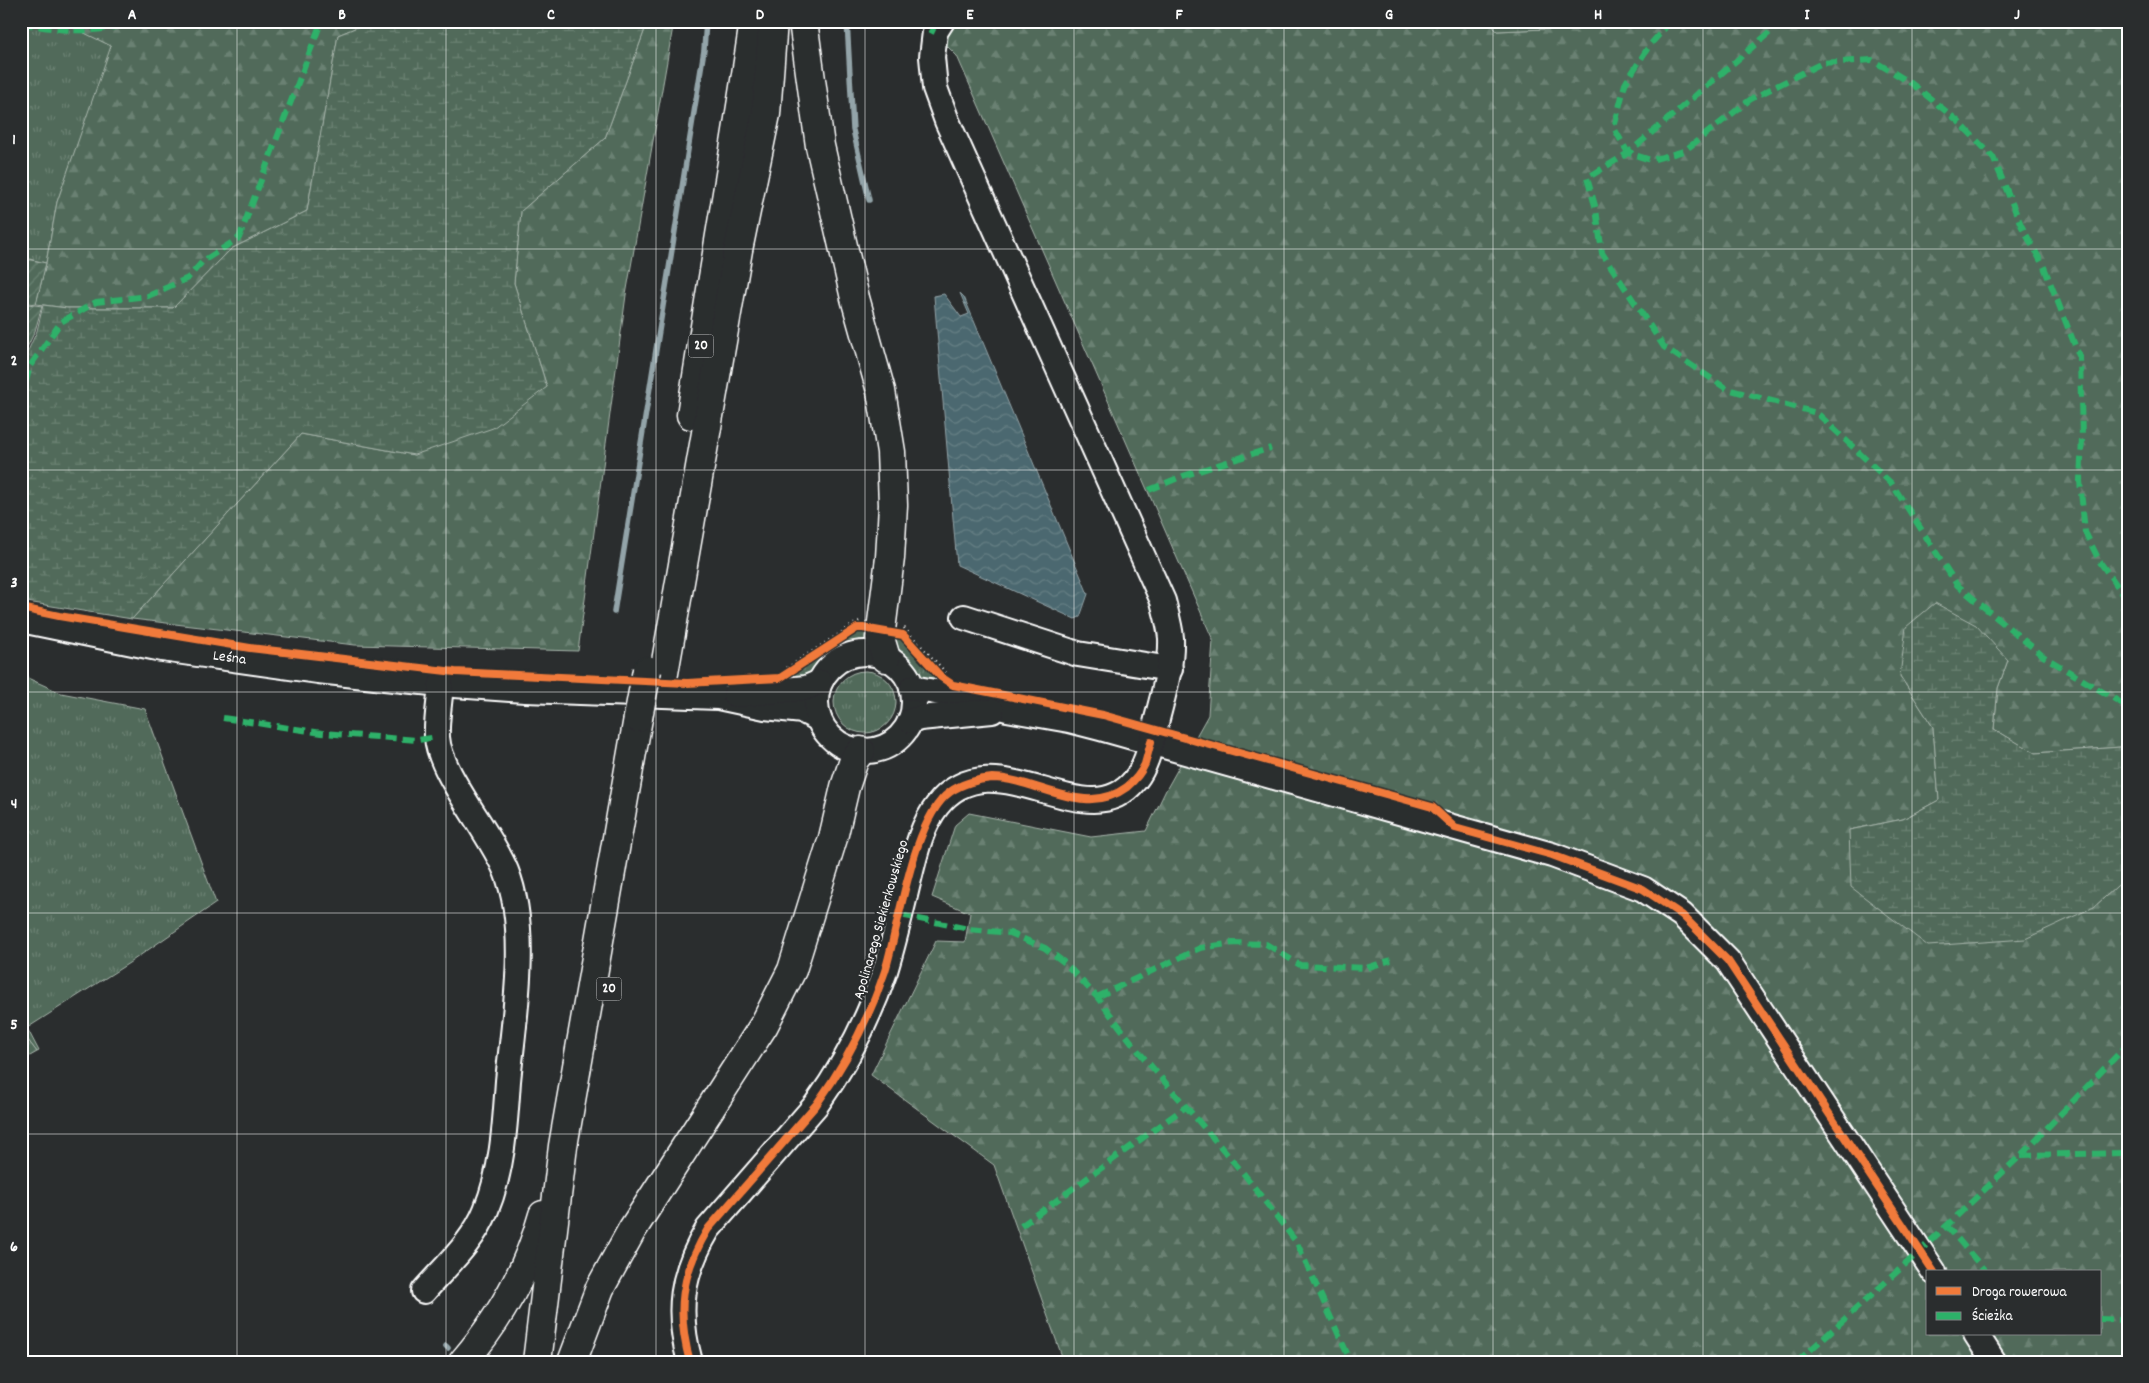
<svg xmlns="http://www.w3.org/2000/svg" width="2149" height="1383" viewBox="0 0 2149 1383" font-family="Dekko,sans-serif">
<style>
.grass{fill:url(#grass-tufts);stroke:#a8b5ac}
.forest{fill:url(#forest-firs);stroke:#a8b5ac;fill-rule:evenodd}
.wetland{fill:url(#wetland-marsh);stroke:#a8b5ac}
.garden{fill:url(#garden-furrows);stroke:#a8b5ac}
.water{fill:url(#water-waves);stroke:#93a4a9}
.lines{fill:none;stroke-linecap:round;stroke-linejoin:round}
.stream{stroke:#93a4a9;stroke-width:5.5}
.minor-casing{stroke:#fff;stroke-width:28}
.major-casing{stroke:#fff;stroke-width:31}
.path{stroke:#fff;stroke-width:3;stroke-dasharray:1 4;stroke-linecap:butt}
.minor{stroke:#2a2d2e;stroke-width:24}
.major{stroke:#2a2d2e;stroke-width:28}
.major-bridge-casing{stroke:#fff;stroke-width:31;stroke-linecap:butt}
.major-bridge{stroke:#2a2d2e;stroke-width:28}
.quiet{stroke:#2db169;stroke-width:6;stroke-dasharray:12 6;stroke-linecap:butt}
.cycleway-casing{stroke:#2a2d2e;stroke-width:11}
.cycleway{stroke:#f17a3a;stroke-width:8}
.grid{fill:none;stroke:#fff;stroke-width:1;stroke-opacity:0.55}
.labels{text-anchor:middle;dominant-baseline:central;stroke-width:4.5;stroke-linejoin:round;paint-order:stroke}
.shield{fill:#2a2d2e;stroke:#bfc0c0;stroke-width:1}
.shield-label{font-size:14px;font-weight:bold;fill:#fff}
.street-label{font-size:15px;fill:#fff;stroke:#2a2d2e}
.neatline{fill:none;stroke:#fff;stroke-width:2}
.grid-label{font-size:16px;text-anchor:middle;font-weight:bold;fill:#fff}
</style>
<defs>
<pattern id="grass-tufts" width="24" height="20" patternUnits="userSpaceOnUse" patternTransform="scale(1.25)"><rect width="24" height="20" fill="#516b5a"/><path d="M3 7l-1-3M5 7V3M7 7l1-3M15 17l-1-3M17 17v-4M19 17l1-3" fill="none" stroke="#6b8173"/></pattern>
<pattern id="forest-firs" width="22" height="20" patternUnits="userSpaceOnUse" patternTransform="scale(1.25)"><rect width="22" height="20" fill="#516b5a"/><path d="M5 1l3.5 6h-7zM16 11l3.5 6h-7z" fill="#6b8173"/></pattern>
<pattern id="wetland-marsh" width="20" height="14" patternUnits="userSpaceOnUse" patternTransform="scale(1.25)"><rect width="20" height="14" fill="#516b5a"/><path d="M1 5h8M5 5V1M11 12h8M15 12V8" fill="none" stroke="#6b8173"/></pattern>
<pattern id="garden-furrows" width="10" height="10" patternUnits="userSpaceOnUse" patternTransform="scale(1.25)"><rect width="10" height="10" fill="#516b5a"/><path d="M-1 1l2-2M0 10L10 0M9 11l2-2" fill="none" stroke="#6b8173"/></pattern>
<pattern id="water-waves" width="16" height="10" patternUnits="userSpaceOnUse" patternTransform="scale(1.25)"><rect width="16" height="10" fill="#4b686f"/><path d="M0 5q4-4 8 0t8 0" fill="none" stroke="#667f85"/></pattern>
</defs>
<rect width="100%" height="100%" fill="#2a2d2e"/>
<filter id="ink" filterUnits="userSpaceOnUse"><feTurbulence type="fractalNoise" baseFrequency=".02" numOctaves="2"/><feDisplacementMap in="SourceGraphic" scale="10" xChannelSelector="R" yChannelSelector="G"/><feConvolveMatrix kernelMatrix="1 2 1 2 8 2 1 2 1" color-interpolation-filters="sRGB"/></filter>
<g filter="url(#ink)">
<g class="grass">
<polygon points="21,21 60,21 112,46 57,202 46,263 21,257"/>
<polygon points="863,631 871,632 868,646 848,648 831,657 813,675 780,683 855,634"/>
<polygon points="889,635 904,639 950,690 917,680 907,665 898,655"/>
<circle cx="865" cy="702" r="31"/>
<polygon points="21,675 61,693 145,709 216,903 129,963 27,1028 39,1051 37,1052 21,1031"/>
</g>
<g class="forest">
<polygon points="60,21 372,21 338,35 307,211 231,249 173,308 67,308 36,304 46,263 57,202 111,46"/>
<polygon points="648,21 674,21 626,295 578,651 355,645 132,619 301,434 414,455 547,387 514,283 521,211 605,138"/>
<path d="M922,21H1488L1497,31L1570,28L1590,21H2128V753L2121,747L2034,753L1994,729L1998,688L2008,660L1900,676L1933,727L1939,800L1903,819L1849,830L2094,907L2128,876V1362H1064L994,1165L871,1075L936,941L965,942L970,913L932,897L955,825L969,813L1091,837L1146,831L1166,790L1208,715L1213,640L957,56ZM1928,1272H2100V1334H1928Z"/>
</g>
<g class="wetland">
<polygon points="372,21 648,21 605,138 521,211 514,283 547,387 493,428 414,455 301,434 132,619 21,601 21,366 37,331 43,305 67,308 173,308 231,249 307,211 338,35"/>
<polygon points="1488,21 1590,21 1570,28 1497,31"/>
<polygon points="1935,603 1976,625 2008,660 1998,688 1994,729 2035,753 2121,747 2128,753 2128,876 2094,907 2025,939 1928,946 1851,887 1849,830 1903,819 1939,800 1933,727 1900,676 1906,627"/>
</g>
<g class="garden">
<polygon points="21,258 46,263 36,304 21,302"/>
<polygon points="21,303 42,306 35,331 22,358"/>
<polygon points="21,1031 37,1052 21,1061"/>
</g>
<polygon class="water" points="960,293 964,297 1088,594 1080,617 1075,619 957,565 934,296 944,294 961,317 969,314"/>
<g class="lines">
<g class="stream">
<polyline points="847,21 853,130 869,200"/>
<polyline points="614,612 704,50 706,21"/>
<polyline points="446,1346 448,1348"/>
</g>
<g class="minor-casing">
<g id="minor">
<polyline points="964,617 1078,654 1170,669"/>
<path id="s1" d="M21,620L162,649L318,671L441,684L525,690L718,697L765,707L803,711L819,719"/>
<circle cx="865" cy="702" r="49"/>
<polyline points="912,688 958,696 1007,709 1069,720 1100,728 1552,855 1643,889 1682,915 1728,961 1934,1272"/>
<polyline points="735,695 806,688 820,682"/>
<polyline points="910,721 920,718 992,711"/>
<path d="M424,1291C446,1266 474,1241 486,1210C503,1169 505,1124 508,1081C514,1018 530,930 506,871C491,833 439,773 437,737C436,720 440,701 441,684"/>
<polyline points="1976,1334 1994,1362"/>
<path d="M690,1362C676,1311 681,1274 708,1229L816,1105C846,1063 869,1019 885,971C894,942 901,912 908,883C915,856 920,828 937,806C993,733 1086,842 1135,780C1148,764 1151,742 1156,723C1163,695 1172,667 1171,638C1170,626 1166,613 1163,601L947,121L935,88L932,57L935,32L942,21"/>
</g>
</g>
<g class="major-casing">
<g id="major">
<polyline points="803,21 820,146 855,298 881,391 891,452 893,505 890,558 880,638 886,658"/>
<path d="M691,415C711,283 735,153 754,21"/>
<polyline points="664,673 738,250 766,114 773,21"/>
<path d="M463,1362C500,1319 528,1269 543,1215"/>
<polyline points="537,1362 563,1146 638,718"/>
<polyline points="572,1362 600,1288 632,1230 764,1025 792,970 833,838 845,787 854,760 861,751"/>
</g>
</g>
<g class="path">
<polyline points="904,628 946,673"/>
<polyline points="787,668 859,621"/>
</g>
<use href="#minor" class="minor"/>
<use href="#major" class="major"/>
<g class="major-bridge-casing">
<polyline id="major-bridge" points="638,718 647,670"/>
</g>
<use href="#major-bridge" class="major-bridge"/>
<g class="quiet">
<polyline points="295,21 320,25 331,21"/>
<polyline points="913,21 935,32"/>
<polyline points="1671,21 1649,46 1625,84 1614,128 1628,153 1651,160 1684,151 1751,99 1822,63 1872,60 1911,83 1958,121 1993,157 2021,225 2044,267 2080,358 2082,439 2080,481 2085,532 2100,562 2128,601"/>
<polyline points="1783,21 1628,153 1587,178 1596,209 1602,253 1664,347 1727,389 1817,413 1892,484 1957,585 2043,656 2128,707"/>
<path d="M21,23C57,30 98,36 132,21"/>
<polyline points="21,400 30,366 61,322 96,302 148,296 188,278 203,261 239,238 320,25"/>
<polyline points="1149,490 1183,476 1271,448"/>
<polyline points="223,718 322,733 418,740 437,737"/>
<polyline points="900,915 969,929 1010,933 1045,948 1065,963 1097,997 1139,1052 1244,1174 1297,1243 1351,1362"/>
<polyline points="1097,997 1200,948 1233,943 1266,944 1300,965 1366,968 1391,960"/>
<polyline points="2021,1155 2128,1153"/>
<polyline points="1946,1225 1986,1272"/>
<polyline points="1021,1226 1187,1106"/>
<polyline points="2100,1319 2128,1320"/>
<polyline points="1797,1362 1920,1251 2021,1155 2128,1044"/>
</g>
<g class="cycleway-casing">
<g id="cycleway">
<polyline points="21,608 59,616 250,648 455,672 687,683 780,678 857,628 863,628 903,635 941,677 953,685 1103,715 1432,807 1455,828 1552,855 1643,889 1682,915 1728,961 1934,1272"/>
<path d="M690,1362C676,1311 681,1274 708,1229L816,1105C846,1063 869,1019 885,971C899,926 913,818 950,792C961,784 978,779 992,778C1037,778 1084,819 1127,787C1134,781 1141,773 1145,764C1147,757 1149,749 1151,742"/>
</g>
</g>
<use href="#cycleway" class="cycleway"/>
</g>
</g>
<path class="grid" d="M237,21V1362M446,21V1362M656,21V1362M865,21V1362M1074,21V1362M1284,21V1362M1493,21V1362M1703,21V1362M1912,21V1362M21,249H2128M21,470H2128M21,692H2128M21,913H2128M21,1134H2128"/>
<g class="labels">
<g class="shield">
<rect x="688.5" y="334.5" width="25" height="23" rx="4"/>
<rect x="596.5" y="977.5" width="25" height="23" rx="4"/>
</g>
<g class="shield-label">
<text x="701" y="346">20</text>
<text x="609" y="989">20</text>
</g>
<g class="street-label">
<text stroke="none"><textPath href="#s1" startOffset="212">Leśna</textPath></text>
<text transform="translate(882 920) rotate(-74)">Apolinarego Siekierkowskiego</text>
</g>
</g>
<rect width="2149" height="1383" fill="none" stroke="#2a2d2e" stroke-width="55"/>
<rect x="1926" y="1270" width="175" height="65" fill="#2a2d2e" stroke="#7f8182"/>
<rect x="1936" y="1287" width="25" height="8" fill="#f17a3a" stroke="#7f8182"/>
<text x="1972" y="1296" font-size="15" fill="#ffffff">Droga rowerowa</text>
<rect x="1936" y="1312" width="25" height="8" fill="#2db169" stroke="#7f8182"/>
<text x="1972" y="1320" font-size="15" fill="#ffffff">Ścieżka</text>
<rect x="28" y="28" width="2094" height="1328" class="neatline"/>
<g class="grid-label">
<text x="132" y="19">A</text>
<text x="342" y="19">B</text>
<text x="551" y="19">C</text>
<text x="760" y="19">D</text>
<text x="970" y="19">E</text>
<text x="1179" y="19">F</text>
<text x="1389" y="19">G</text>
<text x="1598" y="19">H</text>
<text x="1807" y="19">I</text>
<text x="2017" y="19">J</text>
<text x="14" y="144">1</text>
<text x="14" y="365">2</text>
<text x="14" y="587">3</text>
<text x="14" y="808">4</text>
<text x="14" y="1029">5</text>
<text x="14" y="1251">6</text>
</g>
</svg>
